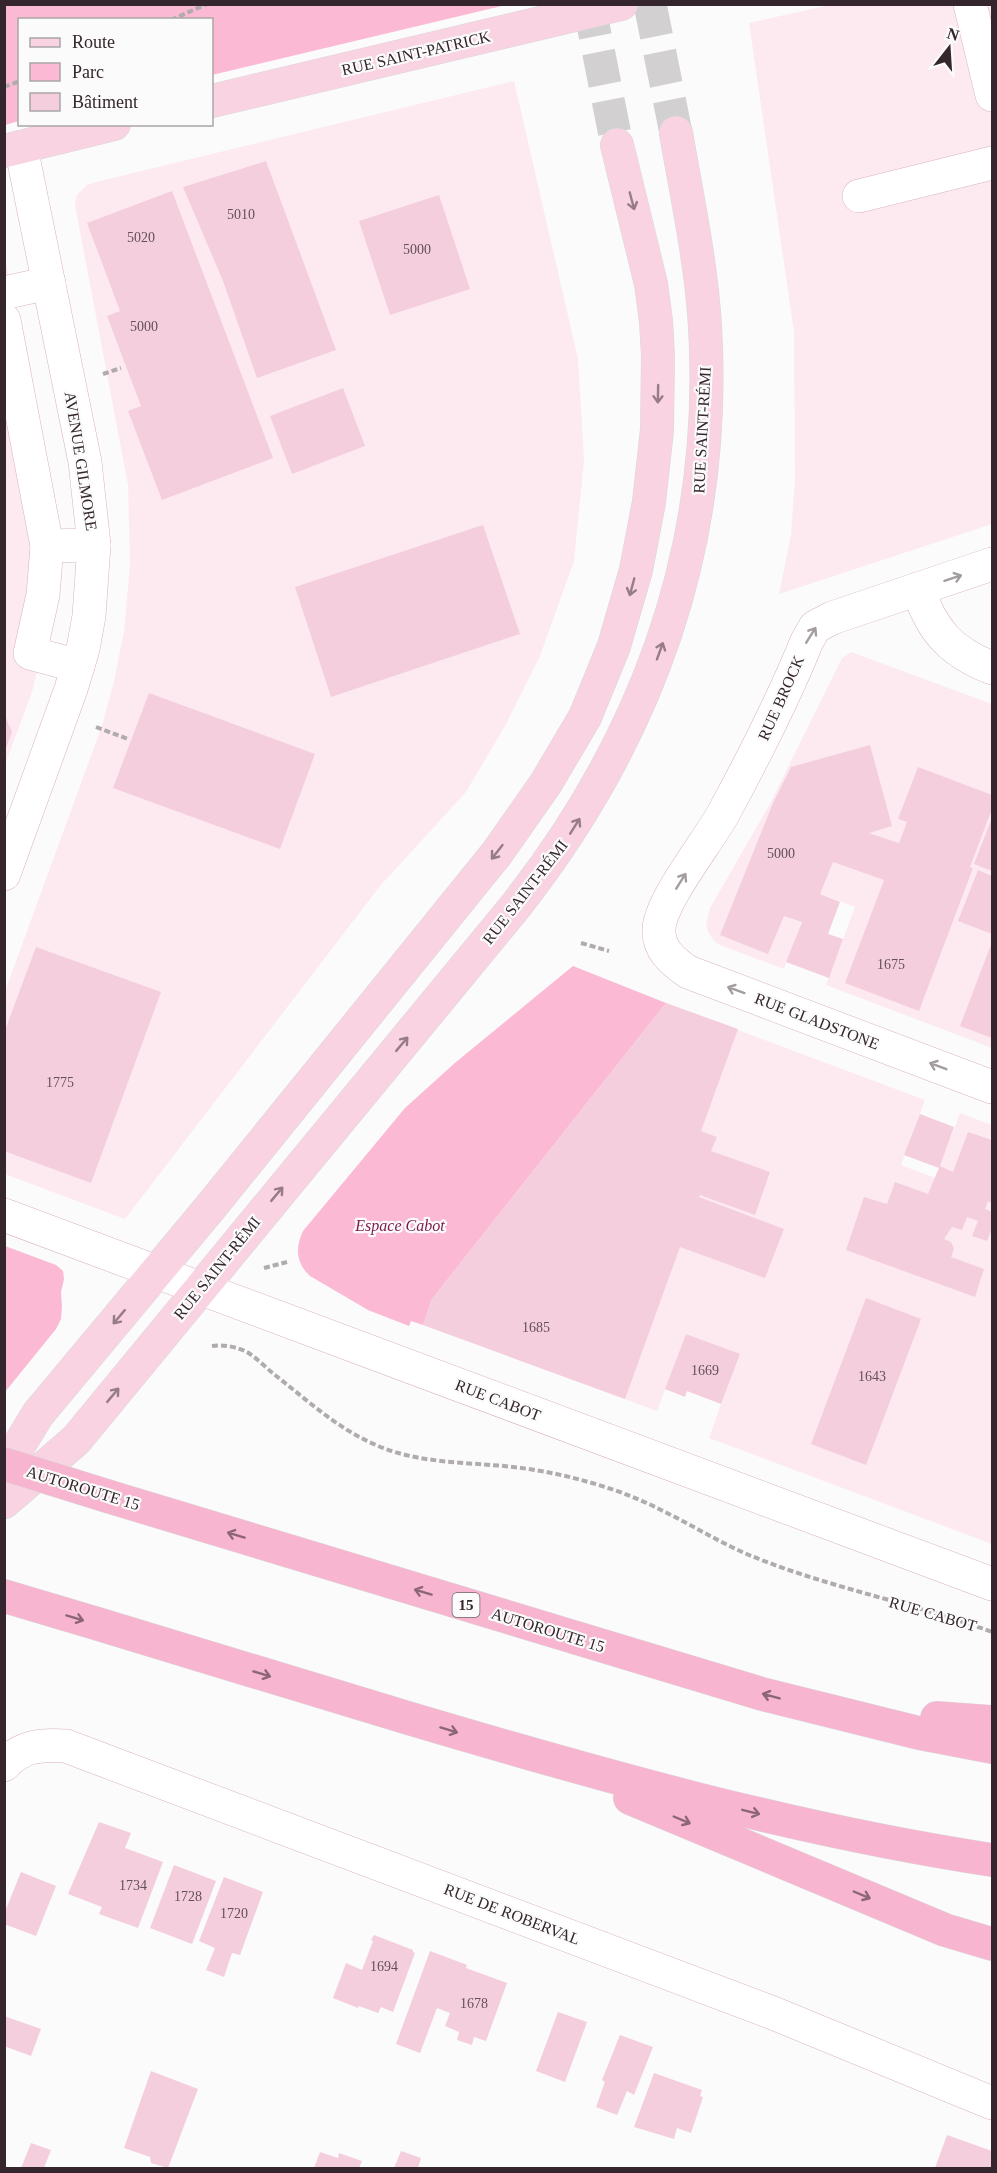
<svg xmlns="http://www.w3.org/2000/svg" width="997" height="2173" viewBox="0 0 997 2173" font-family="'Times New Roman',serif">
<style>
.built{fill:#fdeaf1}
.green{fill:#fbb9d4}
.building{fill:#f4cedd}
.lines{fill:none;stroke-linecap:round;stroke-linejoin:round}
.major-tunnel{stroke:#d3d0d2;stroke-width:33;stroke-dasharray:33 16;stroke-linecap:butt}
.minor-casing{stroke:#d8b3c1;stroke-width:34}
.major-casing{stroke:#dad8d9;stroke-width:34}
.highway-casing{stroke:#dad8d9;stroke-width:34}
.path{stroke:#b0abad;stroke-width:4;stroke-dasharray:6 3;stroke-linecap:butt}
.minor{stroke:#fff;stroke-width:33}
.major{stroke:#fad3e3;stroke-width:33}
.highway{stroke:#f7b5d0;stroke-width:33}
.highway-bridge-casing{stroke:#dad8d9;stroke-width:34;stroke-linecap:butt}
.highway-bridge{stroke:#f7b5d0;stroke-width:33}
.oneway{stroke:#977c88}
.oneway2{stroke:#a49da0}
.oneway3{stroke:#8c6676}
.labels{text-anchor:middle;dominant-baseline:central;stroke-width:4.5;stroke-linejoin:round;paint-order:stroke}
.number-label{font-size:14px;fill:#645058}
.shield{fill:#fbfbfb;stroke:#70666a;stroke-width:1.5}
.shield-label{font-size:15px;font-weight:bold;fill:#34262c}
.street-label{font-size:16px;fill:#34262c;stroke:#fbfbfb}
.park-label{font-size:16px;font-style:italic;fill:#7b194e;stroke:#fbfbfb}
</style>
<rect width="100%" height="100%" fill="#fbfbfb"/>
<g class="built">
<polygon points="830,5 992,5 992,524 779,594 791,535 795,478 794,332 749,23"/>
<polygon points="514,81 578,359 584,460 574,561 540,656 505,726 466,792 380,886 125,1219 5,1174 4,994 103,723 114,681 124,632 130,564 128,485 75,205 77,195 87,185 96,182"/>
<polygon points="4,253 30,381 40,658 32,692 5,765"/>
<polygon points="851,652 992,704 992,1048 826,985 855,907 820,894 801,923 784,969 720,945 714,941 708,932 706,925 710,908 771,802 842,658"/>
<polygon points="666,1003 925,1100 901,1165 935,1178 960,1113 992,1125 992,1544 709,1438 739,1354 686,1334 657,1411 423,1325 432,1299"/>
</g>
<g class="green">
<polygon points="4,5 5,4 506,5 212,75 212,20 20,20 19,121 5,125"/>
<path d="M573,966L666,1003L432,1299L423,1325L411,1321L409,1326L368,1310L310,1276C296,1263 295,1248 303,1231L405,1108L456,1062Z"/>
<polygon points="5,1246 56,1265 63,1271 64,1279 61,1292 62,1307 61,1319 56,1329 5,1392"/>
</g>
<g class="building">
<polygon points="266,161 336,350 257,378 223,281 183,187"/>
<polygon points="172,191 273,458 162,500 128,411 141,406 107,316 120,311 87,223"/>
<polygon points="439,195 470,289 390,315 359,221"/>
<polygon points="343,388 365,446 292,474 270,416"/>
<polygon points="483,525 520,634 331,697 295,587"/>
<polygon points="149,693 315,754 280,849 113,788"/>
<polygon points="4,713 12,732 5,751 4,751"/>
<polygon points="870,745 892,826 869,833 899,843 907,822 898,819 918,767 992,795 992,809 970,867 973,868 919,1011 845,983 884,880 833,862 820,894 840,902 828,934 843,939 829,978 786,962 802,922 784,916 768,954 720,935 773,803 791,767"/>
<polygon points="992,818 992,871 974,864"/>
<polygon points="978,870 992,876 992,934 958,921"/>
<polygon points="992,942 992,1038 960,1026"/>
<polygon points="36,947 161,992 91,1183 4,1151 4,1033"/>
<polygon points="666,1003 738,1029 701,1131 717,1137 711,1151 770,1172 755,1215 700,1195 699,1197 784,1229 765,1278 680,1247 625,1399 423,1325 432,1299"/>
<polygon points="920,1114 954,1127 940,1166 953,1172 968,1132 992,1140 992,1203 988,1201 985,1209 992,1212 992,1228 987,1241 972,1236 978,1221 967,1217 962,1230 952,1227 944,1239 951,1242 954,1249 951,1257 984,1269 975,1297 846,1250 864,1197 887,1204 895,1182 928,1194 939,1168 904,1155"/>
<polygon points="866,1298 921,1319 866,1465 811,1444"/>
<polygon points="686,1334 740,1354 721,1404 687,1391 685,1397 665,1389"/>
<polygon points="99,1822 131,1833 125,1848 163,1862 138,1928 99,1914 102,1907 68,1894"/>
<polygon points="174,1865 216,1881 192,1944 150,1928"/>
<polygon points="21,1872 56,1886 36,1936 4,1924 4,1914"/>
<polygon points="224,1877 263,1892 240,1955 232,1953 224,1977 206,1970 215,1948 199,1941"/>
<polygon points="374,1935 413,1950 413,1952 415,1953 393,2012 381,2007 378,2013 359,2006 358,2008 333,1998 346,1963 362,1970 373,1941 371,1940"/>
<polygon points="430,1951 467,1965 466,1968 507,1983 486,2041 474,2037 472,2045 457,2040 459,2032 445,2026 450,2013 437,2008 420,2053 396,2044"/>
<polygon points="558,2012 587,2022 565,2082 536,2071"/>
<polygon points="4,2016 41,2029 31,2056 4,2046"/>
<polygon points="620,2035 653,2047 634,2095 627,2091 617,2115 596,2107 605,2082 602,2080"/>
<polygon points="151,2071 198,2089 168,2168 151,2163 150,2157 124,2148"/>
<polygon points="654,2073 702,2090 700,2096 703,2097 691,2133 677,2128 674,2139 634,2127"/>
<polygon points="947,2135 992,2151 992,2168 935,2168"/>
<polygon points="31,2143 51,2150 44,2168 21,2168"/>
<polygon points="401,2151 421,2158 418,2168 394,2168"/>
<polygon points="320,2152 338,2158 339,2153 362,2161 359,2168 314,2168"/>
</g>
<g class="lines">
<g class="major-tunnel">
<polyline points="589,4 617,145"/>
<polyline points="650,4 676,133"/>
</g>
<g class="minor-casing">
<g id="minor">
<polyline points="970,4 992,95"/>
<polyline points="859,196 992,163"/>
<polyline points="4,293 49,283"/>
<polyline points="4,320 47,546 94,545"/>
<polyline points="47,546 43,595 30,653 78,666"/>
<path d="M992,564L832,618L815,627L807,641C783,700 754,757 723,814C709,840 660,901 659,929C658,949 672,961 688,972L992,1087"/>
<path d="M918,589C932,631 951,652 992,668"/>
<polyline points="4,874 71,689 83,649 89,616 94,545 85,462 21,147"/>
<polyline points="4,1215 992,1584"/>
<path d="M4,1765C21,1746 42,1744 66,1746L773,2013L992,2103"/>
</g>
</g>
<g class="major-casing">
<g id="major">
<polyline points="212,101 621,4"/>
<polyline points="4,151 114,124"/>
<polyline points="4,1470 38,1414 209,1209 497,853 546,783 585,717 614,646 636,570 649,502 657,430 658,356 656,321 651,284 617,145"/>
<path d="M4,1502L76,1440L514,908C649,737 718,545 705,326C701,261 687,197 676,133"/>
</g>
</g>
<g class="highway-casing">
<g id="highway">
<polyline points="107,1496 762,1694 919,1733 992,1747"/>
<path d="M4,1596C139,1636 274,1677 408,1718C600,1775 794,1830 992,1860"/>
<polyline points="937,1718 992,1722"/>
<polyline points="630,1798 945,1930 992,1944"/>
</g>
</g>
<g class="path">
<polyline points="171,20 207,4"/>
<polyline points="4,87 20,81"/>
<polyline points="103,374 121,368"/>
<polyline points="96,727 128,739"/>
<polyline points="581,943 609,951"/>
<polyline points="264,1268 287,1262"/>
<path d="M212,1346C223,1344 237,1347 247,1352C257,1358 266,1368 275,1375C307,1400 338,1429 376,1445C412,1461 452,1462 491,1465C521,1467 552,1472 581,1480C608,1487 636,1497 661,1510C694,1526 725,1546 759,1559C835,1589 916,1604 992,1632"/>
</g>
<use href="#minor" class="minor"/>
<use href="#major" class="major"/>
<use href="#highway" class="highway"/>
<g class="highway-bridge-casing">
<polyline id="highway-bridge" points="4,1464 107,1496"/>
</g>
<use href="#highway-bridge" class="highway-bridge"/>
</g>
<defs><path id="oneway-shaft" d="M-6 0H5M1.5-3L5.5 0L1.5 3" fill="none" stroke-width="1.6" stroke-linecap="round" stroke-linejoin="round" transform="scale(1.5)"/></defs>
<g class="oneway">
<use href="#oneway-shaft" transform="translate(632 201) rotate(75)"/>
<use href="#oneway-shaft" transform="translate(658 394) rotate(91)"/>
<use href="#oneway-shaft" transform="translate(632 587) rotate(105)"/>
<use href="#oneway-shaft" transform="translate(660 651) rotate(-70)"/>
<use href="#oneway-shaft" transform="translate(575 826) rotate(-58)"/>
<use href="#oneway-shaft" transform="translate(497 852) rotate(128)"/>
<use href="#oneway-shaft" transform="translate(402 1044) rotate(-50)"/>
<use href="#oneway-shaft" transform="translate(277 1194) rotate(-50)"/>
<use href="#oneway-shaft" transform="translate(119 1317) rotate(130)"/>
<use href="#oneway-shaft" transform="translate(113 1395) rotate(-50)"/>
</g>
<g class="oneway2">
<use href="#oneway-shaft" transform="translate(953 578) rotate(-18)"/>
<use href="#oneway-shaft" transform="translate(811 635) rotate(-58)"/>
<use href="#oneway-shaft" transform="translate(681 881) rotate(-58)"/>
<use href="#oneway-shaft" transform="translate(736 990) rotate(-160)"/>
<use href="#oneway-shaft" transform="translate(938 1066) rotate(-159)"/>
</g>
<g class="oneway3">
<use href="#oneway-shaft" transform="translate(236 1535) rotate(-163)"/>
<use href="#oneway-shaft" transform="translate(423 1592) rotate(-163)"/>
<use href="#oneway-shaft" transform="translate(75 1618) rotate(17)"/>
<use href="#oneway-shaft" transform="translate(262 1674) rotate(17)"/>
<use href="#oneway-shaft" transform="translate(771 1696) rotate(-165)"/>
<use href="#oneway-shaft" transform="translate(449 1730) rotate(17)"/>
<use href="#oneway-shaft" transform="translate(751 1812) rotate(14)"/>
<use href="#oneway-shaft" transform="translate(682 1820) rotate(23)"/>
<use href="#oneway-shaft" transform="translate(862 1895) rotate(23)"/>
</g>
<g class="labels">
<g class="number-label">
<text x="241" y="214">5010</text>
<text x="141" y="237">5020</text>
<text x="417" y="249">5000</text>
<text x="144" y="326">5000</text>
<text x="781" y="853">5000</text>
<text x="891" y="964">1675</text>
<text x="60" y="1082">1775</text>
<text x="536" y="1327">1685</text>
<text x="705" y="1370">1669</text>
<text x="872" y="1376">1643</text>
<text x="133" y="1885">1734</text>
<text x="188" y="1896">1728</text>
<text x="234" y="1913">1720</text>
<text x="384" y="1966">1694</text>
<text x="474" y="2003">1678</text>
</g>
<rect class="shield" x="452.5" y="1593" width="27" height="24" rx="4.5"/>
<g class="shield-label">
<text x="466" y="1605">15</text>
</g>
<g class="street-label">
<text transform="translate(416 53) rotate(-13)">RUE SAINT-PATRICK</text>
<text transform="translate(702 430) rotate(-87)">RUE SAINT-RÉMI</text>
<text transform="translate(81 461) rotate(81)">AVENUE GILMORE</text>
<text transform="translate(781 698) rotate(-66)">RUE BROCK</text>
<text transform="translate(525 892) rotate(-52)">RUE SAINT-RÉMI</text>
<text transform="translate(817 1021) rotate(21)">RUE GLADSTONE</text>
<text transform="translate(217 1268) rotate(-51)">RUE SAINT-RÉMI</text>
<text transform="translate(498 1400) rotate(21)">RUE CABOT</text>
<text transform="translate(83 1488) rotate(17)">AUTOROUTE 15</text>
<text transform="translate(933 1614) rotate(16)">RUE CABOT</text>
<text transform="translate(548 1630) rotate(17)">AUTOROUTE 15</text>
<text transform="translate(512 1914) rotate(21)">RUE DE ROBERVAL</text>
</g>
<g class="park-label">
<text x="400" y="1225">Espace Cabot</text>
</g>
</g>
<rect width="997" height="2173" fill="none" stroke="#34262c" stroke-width="12"/>
<rect x="18" y="18" width="195" height="108" fill="#fbfbfb" stroke="#aba6a8" stroke-width="1.5"/>
<rect x="30" y="38" width="30" height="9" fill="#fad3e3" stroke="#aba6a8" stroke-width="1.5"/>
<text x="72" y="48" font-size="18" fill="#34262c">Route</text>
<rect x="30" y="63" width="30" height="18" fill="#fbb9d4" stroke="#aba6a8" stroke-width="1.5"/>
<text x="72" y="78" font-size="18" fill="#34262c">Parc</text>
<rect x="30" y="93" width="30" height="18" fill="#f4cedd" stroke="#aba6a8" stroke-width="1.5"/>
<text x="72" y="108" font-size="18" fill="#34262c">Bâtiment</text>
<g transform="translate(949 48) rotate(17)" stroke="#fbfbfb" stroke-width="4.5" paint-order="stroke">
<path d="M0-4.5L10 22L0 15L-10 22Z" fill="#34262c"/>
<text y="-9" font-size="16" font-weight="bold" text-anchor="middle" fill="#34262c">N</text>
</g>
</svg>
